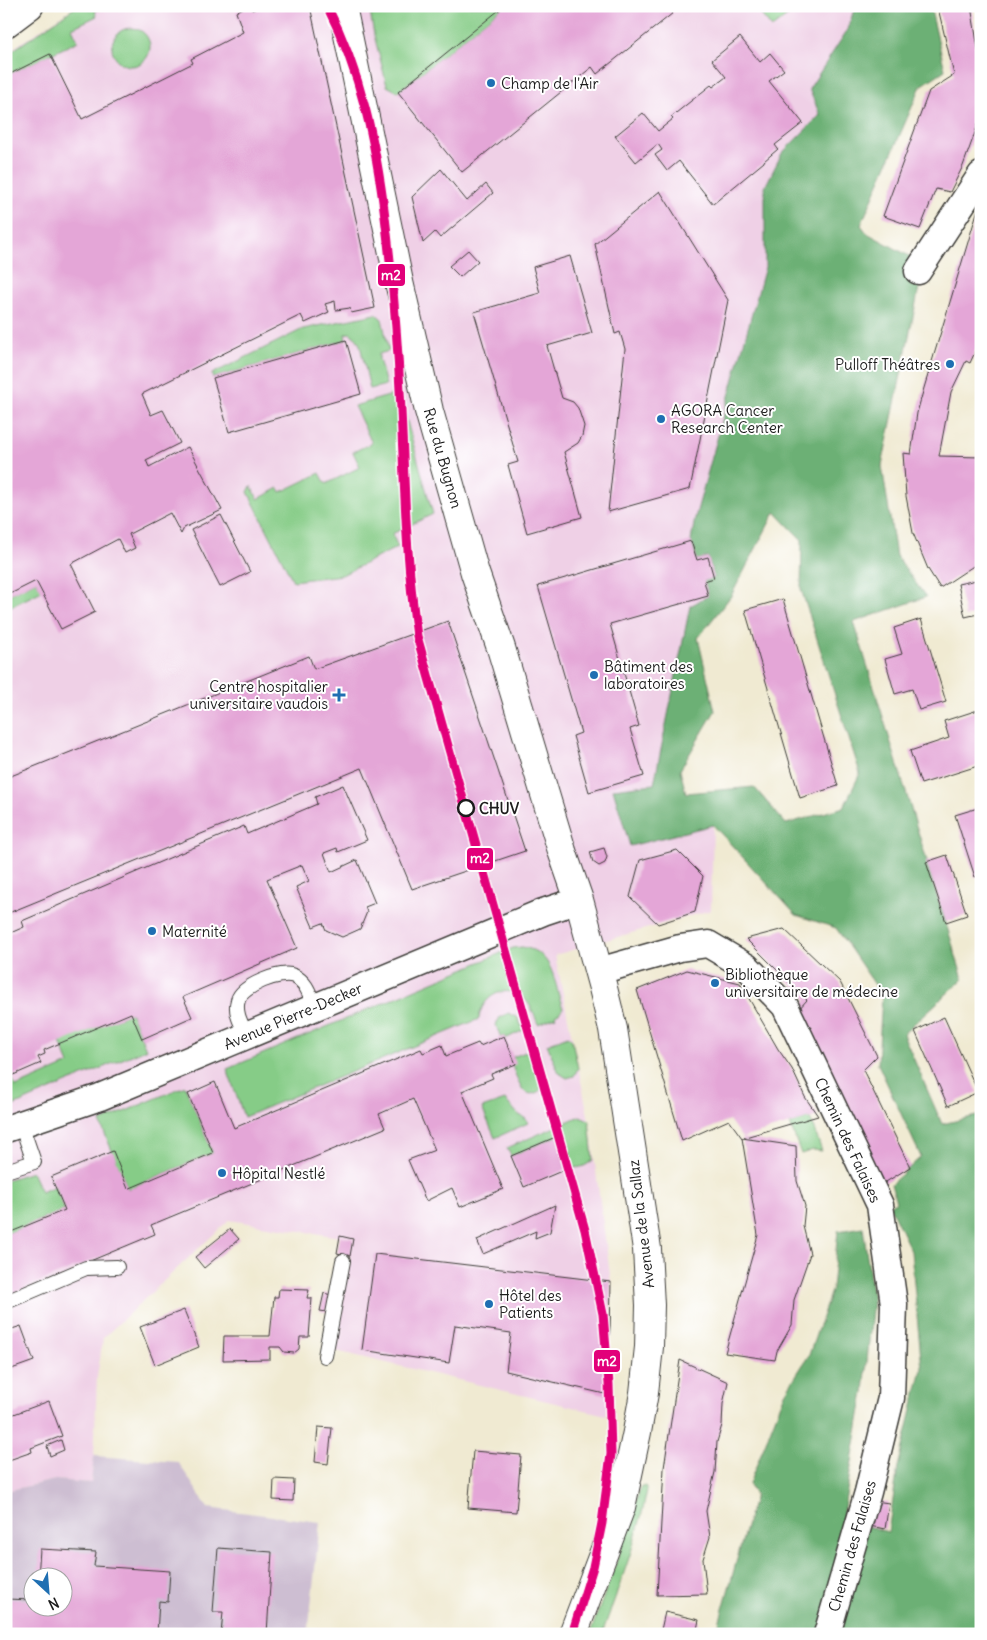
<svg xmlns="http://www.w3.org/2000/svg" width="987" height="1640" viewBox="0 0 987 1640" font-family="Delius,sans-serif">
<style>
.built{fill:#efd0e6}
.industrial{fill:#cdbed2;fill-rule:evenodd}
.green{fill:#86cc87;stroke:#517452}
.forest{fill:#6cb074;stroke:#446648;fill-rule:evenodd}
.building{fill:#e4a6d7}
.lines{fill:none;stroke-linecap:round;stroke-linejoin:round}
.lane-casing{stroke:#3c3b37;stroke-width:16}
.street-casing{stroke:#3c3b37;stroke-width:29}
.primary-casing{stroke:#3c3b37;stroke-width:30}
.lane{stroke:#fff;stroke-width:14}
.street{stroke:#fff;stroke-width:26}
.primary{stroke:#fff;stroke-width:28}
.metro-1-casing{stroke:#fff;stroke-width:12}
.metro-1{stroke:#e2007a;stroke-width:9}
.poi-dot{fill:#1f6fb2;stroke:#fff;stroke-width:2}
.stop-dot{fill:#fff;stroke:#1c1c1c;stroke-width:2.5}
.labels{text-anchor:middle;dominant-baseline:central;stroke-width:4;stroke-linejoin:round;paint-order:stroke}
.poi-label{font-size:15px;fill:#1c1c1c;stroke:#fff;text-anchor:start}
.street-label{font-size:15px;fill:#1c1c1c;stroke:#fff}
.stop-label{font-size:15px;font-weight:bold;fill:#1c1c1c;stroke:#fff;text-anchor:start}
.line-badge{stroke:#fff;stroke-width:2}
.badge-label{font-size:14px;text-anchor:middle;font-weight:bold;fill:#fff}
</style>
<rect width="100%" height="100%" fill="#fff"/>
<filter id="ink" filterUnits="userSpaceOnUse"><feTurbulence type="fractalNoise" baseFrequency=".02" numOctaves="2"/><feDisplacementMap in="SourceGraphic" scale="10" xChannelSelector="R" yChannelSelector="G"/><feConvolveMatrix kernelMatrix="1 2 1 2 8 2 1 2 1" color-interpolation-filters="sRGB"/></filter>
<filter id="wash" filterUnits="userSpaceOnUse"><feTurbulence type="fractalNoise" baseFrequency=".0096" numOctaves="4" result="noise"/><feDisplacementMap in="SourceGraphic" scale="20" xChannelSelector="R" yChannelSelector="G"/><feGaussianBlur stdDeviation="1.12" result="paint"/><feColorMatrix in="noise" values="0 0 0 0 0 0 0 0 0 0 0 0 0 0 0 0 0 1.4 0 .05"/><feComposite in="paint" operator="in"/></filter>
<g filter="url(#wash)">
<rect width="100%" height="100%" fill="#f0ead2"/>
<polygon class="built" points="76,6 860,6 714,578 704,581 708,596 690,606 654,784 613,789 630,846 713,825 711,910 555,955 589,1120 611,1282 609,1395 606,1415 332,1350 353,1239 229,1220 103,1338 97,1377 94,1456 91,1483 55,1480 6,1491 6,53"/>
<path class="industrial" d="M94,1456L178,1462L208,1508L320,1522L308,1634H6V1491L55,1480L91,1483ZM32,1578H62V1608H32Z"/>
<g class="green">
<polygon points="77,6 105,6 95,11 97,16 72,28 78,41 6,76 6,55"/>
<polygon points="369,6 504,6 398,92 387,86 374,35"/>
<polygon points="754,6 797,6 796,15 790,14 772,28"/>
<circle cx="131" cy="47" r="19"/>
<polygon points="376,314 382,319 389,351 379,354 379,359 386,385 370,389 360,345 357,339 350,333 345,334 346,340 213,378 212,374 303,329"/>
<polygon points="399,393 433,514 392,534 398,547 342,575 293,581 248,492 251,486 258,499 279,488 281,492 320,473 326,484 360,467 353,452 372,443 354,406"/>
<polygon points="36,581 42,591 6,609 6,596"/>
<path d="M522,947C555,952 553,982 563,1008L559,1013L555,1015L556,1017L538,1024C534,1015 531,1003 522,997C503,983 481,998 479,1019L244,1117L227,1069L513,948Z"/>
<polygon points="131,1013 146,1049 6,1109 6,1066 16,1087 69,1064 60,1042"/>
<polygon points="509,1013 517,1017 524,1030 505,1039 504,1036 501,1038 496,1025 500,1017"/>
<polygon points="568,1036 572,1040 578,1068 574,1076 567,1078 559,1073 547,1044"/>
<path d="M533,1049L545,1081C543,1091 533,1098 524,1091C521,1088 513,1070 512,1065C512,1063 513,1060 513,1057Z"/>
<polygon points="185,1086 213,1153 128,1189 100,1122"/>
<polygon points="505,1100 518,1114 526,1119 528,1123 495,1138 482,1108"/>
<path d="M580,1116L589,1120L593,1160C586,1166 580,1169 571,1167L558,1136L511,1156L507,1148Z"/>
<polygon points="810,1118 822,1151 813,1150 801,1154 790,1124"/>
<polygon points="32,1172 41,1192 55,1186 65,1210 6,1234 6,1180"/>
<path d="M641,1486H645L647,1490C638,1539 619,1586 602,1634H590L617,1560Z"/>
</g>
<path class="forest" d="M855,6H930L945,70L921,86L861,225L867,233L924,264L882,466L896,556L926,597L854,622L963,979L903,1034L942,1124L981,1115V1626L977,1634H716L755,1495L749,1484L785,1393L809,1355L832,1288L838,1231L863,1227L873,1300L864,1392L842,1519L888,1532L898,1467L922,1369L911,1251L889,1205L896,1202L891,1184L921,1157L878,1064L882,995L836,928L796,915L713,825L630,846L613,789L654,784L690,606L708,596L704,581L714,578L708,557L697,560L691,541L695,518L765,267V187L782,153L820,115L809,89L848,29ZM775,512L802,540L801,589L860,773L844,807L786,824L754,787L686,793L680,770L715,711L698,638L731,596Z"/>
<g id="blocks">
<g class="building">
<polygon points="246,6 250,6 252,10 255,9 255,6 310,6 375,308 351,313 350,308 336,310 335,301 325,304 329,312 305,323 301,315 142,394 151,415 163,410 180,443 146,460 149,467 188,447 222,510 184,528 181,534 170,513 129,534 135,548 125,553 118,539 71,564 95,612 61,629 36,581 6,596 6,84 9,83 6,76 50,54 82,119 193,63 191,59 243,32 236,12"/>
<polygon points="504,6 668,6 673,13 597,74 592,67 462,172 398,92"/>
<polygon points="948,6 971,6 981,67 981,116 963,166 950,192 936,189 920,229 883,216 929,91 954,75 938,8"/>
<polygon points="740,37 760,62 770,53 784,70 769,81 803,123 775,145 778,149 764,161 764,162 713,204 679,161 667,171 655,155 662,150 658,144 636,162 615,136 643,113 658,131 673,119 671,117 711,85 713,87 726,77 712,60"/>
<polygon points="441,169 467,201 486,184 493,193 440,238 435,232 423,243 412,197"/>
<polygon points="660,191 728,300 690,489 608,512 625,349 620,332 615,334 595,244"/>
<polygon points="981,205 981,339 970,363 966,361 951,392 939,456 981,457 981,561 940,588 928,569 913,533 906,496 903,453 911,454 917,413 924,388 978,209"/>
<polygon points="468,250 478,261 460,277 449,266"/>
<polygon points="570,256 592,333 547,346 562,398 573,402 578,408 584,426 582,436 578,443 564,452 582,517 527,533 508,465 518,462 474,312 540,293 533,267"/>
<polygon points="346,340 361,394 229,432 213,378"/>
<polygon points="221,515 250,572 220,587 191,530"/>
<polygon points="691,541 697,560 708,557 714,578 704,581 708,596 610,624 639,726 630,729 644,776 589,792 573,736 581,733 538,586"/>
<polygon points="981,579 981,625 980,625 978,614 965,617 958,584"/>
<polygon points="783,599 838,786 800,798 745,610"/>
<polygon points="921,619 946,702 919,710 912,689 895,694 885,659 902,654 894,628"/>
<polygon points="448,621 525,851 412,889 362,768 6,914 6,778 309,656 314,669"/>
<polygon points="981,709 981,765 921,784 910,751 949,738 944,721"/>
<polygon points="343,785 367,840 338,852 337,848 324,853 331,872 357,860 375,903 365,907 367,912 360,929 342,937 326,930 323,923 313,927 296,887 309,881 302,865 267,879 297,948 183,997 192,1017 142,1039 131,1013 44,1050 45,1054 38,1057 41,1063 11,1076 6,1066 6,935 24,927 22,921 244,826 247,834 317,804 315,797"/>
<polygon points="981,807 981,875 975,877 955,815"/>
<polygon points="604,848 607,857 605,863 599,866 593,862 590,852"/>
<polygon points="677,850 703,876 695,912 658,924 630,897 640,860"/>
<polygon points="947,855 967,915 946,922 926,862"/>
<polygon points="784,929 840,982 877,1056 863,1070 910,1167 881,1185 798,1010 807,1000 746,939"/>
<polygon points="687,970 740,983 778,1049 792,1069 805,1097 818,1116 742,1138 796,1146 797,1181 805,1206 803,1226 810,1254 794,1300 792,1325 777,1351 775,1360 725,1353 758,1235 742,1138 729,1120 682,1141 637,990"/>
<polygon points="944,1017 978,1092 948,1106 915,1031"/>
<polygon points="504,1036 516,1064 491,1074 493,1078 462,1091 503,1189 460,1207 452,1188 426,1201 408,1160 435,1150 413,1099 379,1114 385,1128 151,1225 155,1234 6,1296 6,1234 65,1210 51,1177 113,1151 128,1189 213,1153 188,1094 215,1082 234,1128 421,1049 423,1053 442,1045 446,1056 478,1043 480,1046"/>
<polygon points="558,1136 571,1167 524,1187 511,1156"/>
<polygon points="555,1205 550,1232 535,1238 536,1231 483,1254 477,1240"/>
<polygon points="230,1229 239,1239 204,1268 195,1257"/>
<polygon points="340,1236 353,1239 350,1256 337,1253"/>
<polygon points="375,1254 611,1282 609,1395 506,1371 511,1333 455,1325 449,1363 362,1350"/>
<polygon points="279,1289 309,1290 307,1298 312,1298 309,1337 300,1337 299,1349 294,1353 284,1352 280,1347 270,1347 270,1359 223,1360 224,1336 270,1336 274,1297 278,1297"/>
<polygon points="324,1293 331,1295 327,1312 320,1311"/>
<polygon points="184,1310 199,1347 155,1365 140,1327"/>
<polygon points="21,1326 34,1361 6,1371 6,1331"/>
<polygon points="680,1360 728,1382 723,1404 722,1425 717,1442 715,1472 706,1511 710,1537 703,1559 707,1594 657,1595 664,1468"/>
<polygon points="49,1401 62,1436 31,1448 32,1452 6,1461 6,1417"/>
<polygon points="318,1427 332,1428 328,1464 315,1462"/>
<polygon points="61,1440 64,1450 50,1456 47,1446"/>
<polygon points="473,1451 521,1455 516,1512 468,1508"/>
<polygon points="274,1479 294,1480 293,1501 273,1500"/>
<polygon points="868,1500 889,1503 885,1529 864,1525"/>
<polygon points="218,1548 272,1552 267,1634 221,1634 223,1612 213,1612"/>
<polygon points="40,1549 96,1552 94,1566 170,1571 168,1602 159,1601 157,1634 6,1634 6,1599 32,1600 32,1608 62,1608 62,1578 38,1578"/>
<polygon points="665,1612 699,1620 696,1634 676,1634 661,1630"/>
</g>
</g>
</g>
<g filter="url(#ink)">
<use href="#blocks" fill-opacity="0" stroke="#3c3b37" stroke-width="1"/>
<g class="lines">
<g class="lane-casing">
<g id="lane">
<path d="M247,1036C242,1025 234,1013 238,1000C242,986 281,970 294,976C307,982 310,996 315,1007"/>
<polyline points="6,1171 34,1162 21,1124"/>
<polyline points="6,1302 86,1268 117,1267"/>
<polyline points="325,1356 343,1261"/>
</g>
</g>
<g class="street-casing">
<g id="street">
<polyline points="6,24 30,6"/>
<polyline points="918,271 981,175"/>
<polyline points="599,971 680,948 708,944 747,967 785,1006 880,1205 894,1304 891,1398 868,1492 827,1634"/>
<polyline points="6,1129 100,1097 543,912 579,900"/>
</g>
</g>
<g class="primary-casing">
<polyline id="primary" points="342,6 399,282 429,411 475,573 501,648 562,851 579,900 603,988 613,1029 647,1249 650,1305 649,1347 644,1393 637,1432 621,1507 573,1634"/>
</g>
<use href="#lane" class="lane"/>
<use href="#street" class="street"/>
<use href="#primary" class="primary"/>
<g class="metro-1-casing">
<path id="metro-1" d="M327,6C361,72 376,144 385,217C394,288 399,360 402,432C405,500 407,568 417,636L585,1230L603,1314L609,1384L611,1454L602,1523L593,1567L572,1634"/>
</g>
<use href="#metro-1" class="metro-1"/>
</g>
</g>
<g class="poi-dot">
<circle cx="491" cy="83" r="5"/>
<circle cx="950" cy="364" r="5"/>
<circle cx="661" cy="419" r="5"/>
<circle cx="594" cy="675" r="5"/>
<path d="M336.5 687.5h5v5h5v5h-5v5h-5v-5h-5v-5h5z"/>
<circle cx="152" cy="931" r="5"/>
<circle cx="715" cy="983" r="5"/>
<circle cx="222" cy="1173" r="5"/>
<circle cx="489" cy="1304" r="5"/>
</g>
<circle class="stop-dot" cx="466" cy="808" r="8"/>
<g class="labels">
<g class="poi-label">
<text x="501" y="83">Champ de l'Air</text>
<text x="940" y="364" text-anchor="end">Pulloff Théâtres</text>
<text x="671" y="410">AGORA Cancer<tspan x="671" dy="17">Research Center</tspan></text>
<text x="604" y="666">Bâtiment des<tspan x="604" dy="17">laboratoires</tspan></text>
<text x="328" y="686" text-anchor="end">Centre hospitalier<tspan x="328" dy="17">universitaire vaudois</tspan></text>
<text x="162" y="931">Maternité</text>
<text x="725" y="974">Bibliothèque<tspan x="725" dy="17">universitaire de médecine</tspan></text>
<text x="232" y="1173">Hôpital Nestlé</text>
<text x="499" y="1295">Hôtel des<tspan x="499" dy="17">Patients</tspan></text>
</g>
<g class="street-label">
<text transform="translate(443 458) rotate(74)">Rue du Bugnon</text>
<text transform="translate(293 1016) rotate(-23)">Avenue Pierre-Decker</text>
<text transform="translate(848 1140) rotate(65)">Chemin des Falaises</text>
<text transform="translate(641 1224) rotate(-97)">Avenue de la Sallaz</text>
<text transform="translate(852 1546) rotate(-74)">Chemin des Falaises</text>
</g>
<g class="stop-label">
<text x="479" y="808">CHUV</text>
</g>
</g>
<g class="line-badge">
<rect x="377" y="263" width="29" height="24" rx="5" fill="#e2007a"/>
<rect x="466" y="847" width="28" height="24" rx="5" fill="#e2007a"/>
<rect x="593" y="1349" width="28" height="24" rx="5" fill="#e2007a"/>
</g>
<g class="badge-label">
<text x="391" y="280">m2</text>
<text x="480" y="863">m2</text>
<text x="607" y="1366">m2</text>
</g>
<rect width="987" height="1640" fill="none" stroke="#fff" stroke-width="25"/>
<g transform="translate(48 1592) rotate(154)"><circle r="24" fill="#ffffff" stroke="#a4a4a4"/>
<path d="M0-4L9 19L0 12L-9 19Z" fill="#1f6fb2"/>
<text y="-8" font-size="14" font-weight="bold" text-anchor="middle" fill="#1c1c1c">N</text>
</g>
</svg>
